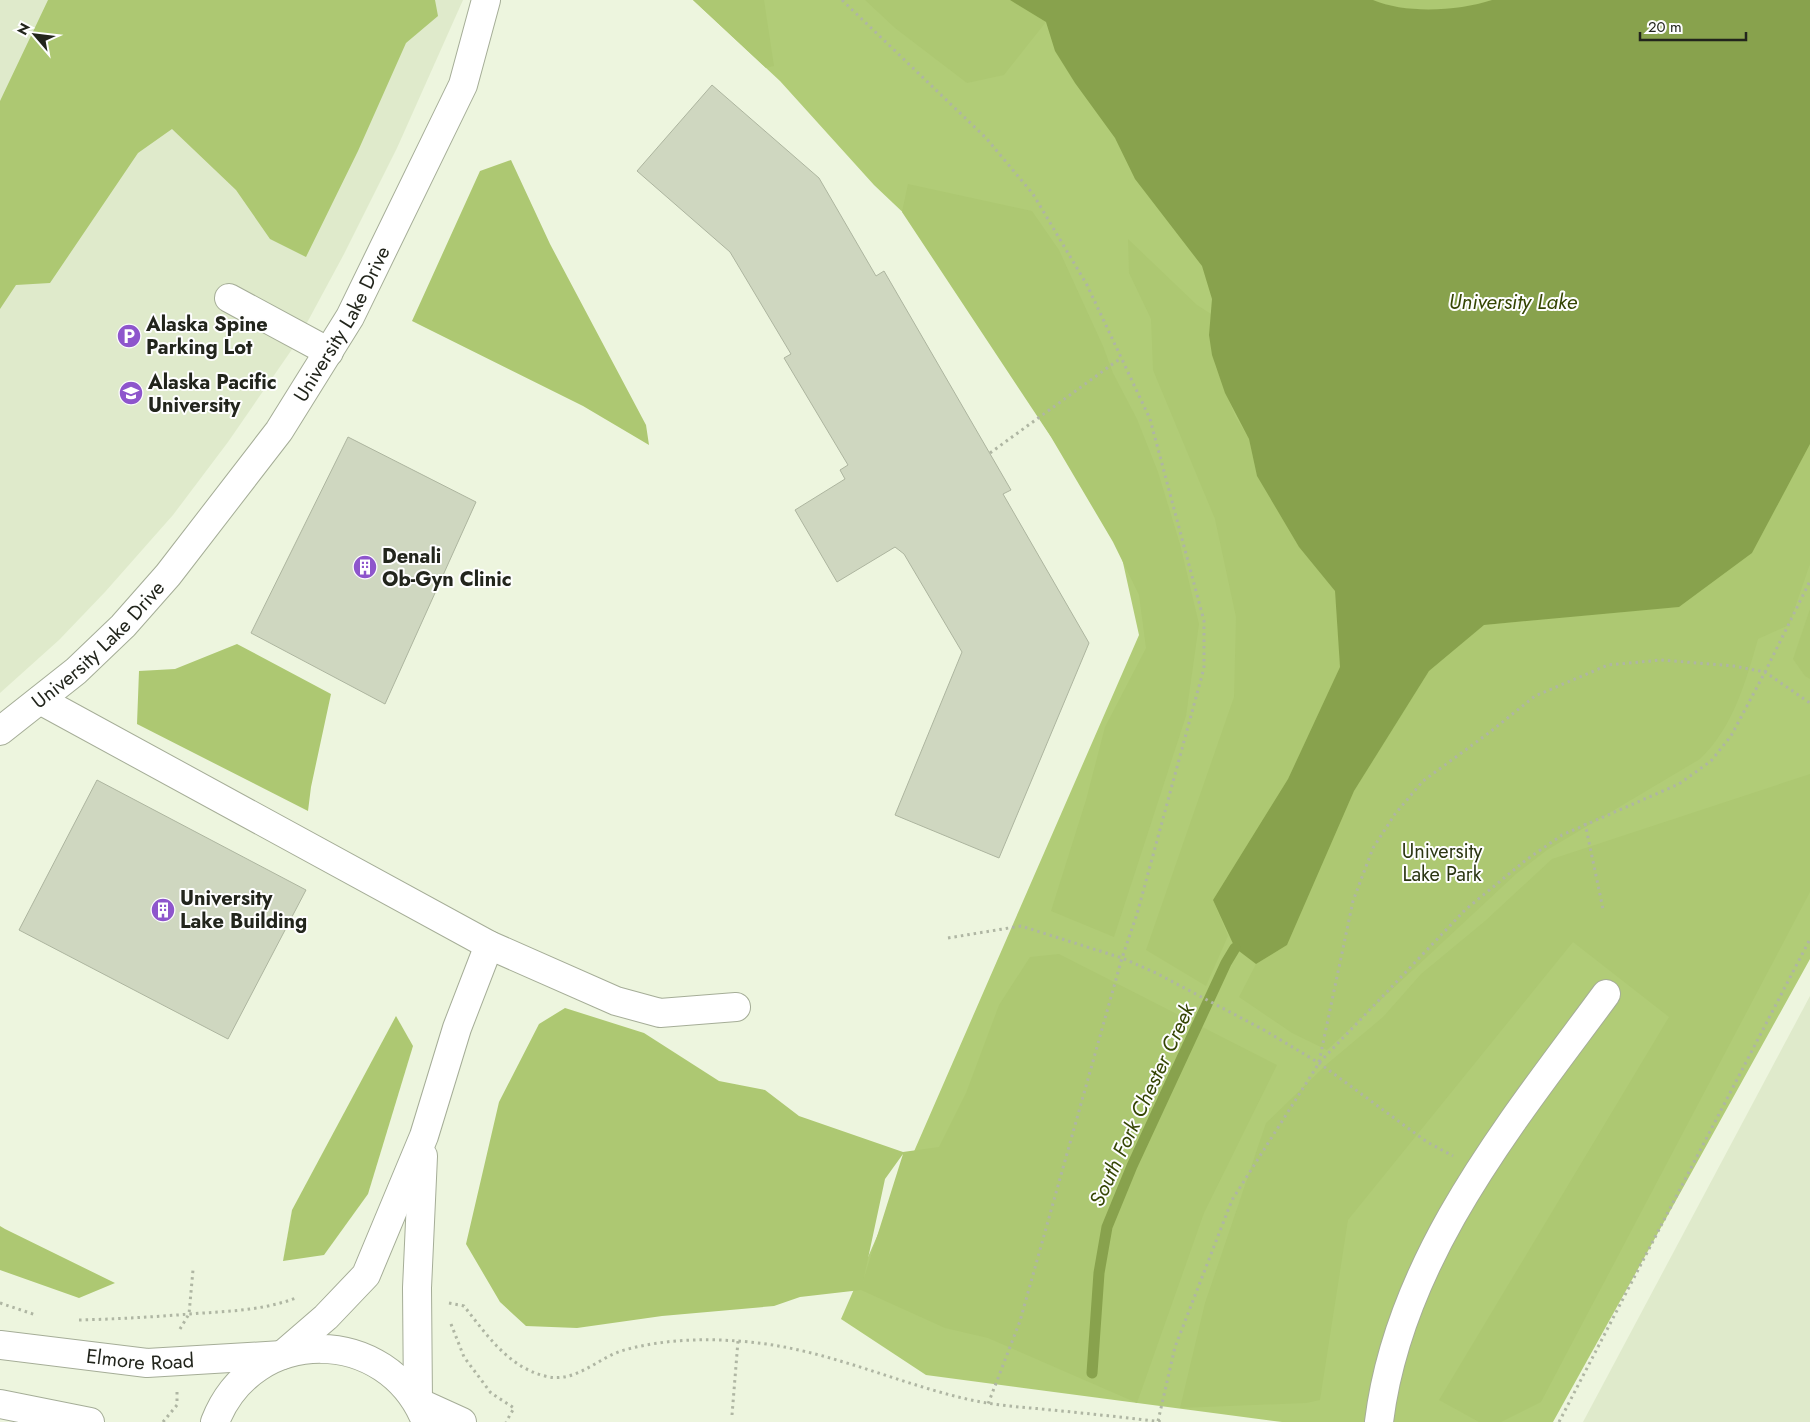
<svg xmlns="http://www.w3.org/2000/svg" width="1810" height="1422" viewBox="0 0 1810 1422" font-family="Jost,sans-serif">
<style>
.built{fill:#dfeacb}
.green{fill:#b1cc77}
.forest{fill:#adc872;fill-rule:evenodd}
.water{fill:#88a24d}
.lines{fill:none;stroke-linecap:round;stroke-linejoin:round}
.stream{stroke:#88a24d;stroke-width:11}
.building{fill:#cfd7c0;stroke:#adb59f}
.minor-casing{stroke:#a5ad97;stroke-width:30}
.major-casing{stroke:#a5ad97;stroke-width:30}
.path{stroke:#afb6a3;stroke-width:3;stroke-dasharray:2.5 4;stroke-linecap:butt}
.minor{stroke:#fff;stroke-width:28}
.major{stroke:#fff;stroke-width:28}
.labels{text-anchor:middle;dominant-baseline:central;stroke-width:4;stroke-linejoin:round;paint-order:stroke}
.street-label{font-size:20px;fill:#22251c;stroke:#fefefe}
.poi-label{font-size:20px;font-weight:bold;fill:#22251c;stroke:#fefefe;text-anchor:start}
.park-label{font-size:20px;fill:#2b3612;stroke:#fefefe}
.water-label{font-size:21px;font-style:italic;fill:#354503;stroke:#fefefe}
</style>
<rect width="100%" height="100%" fill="#edf5de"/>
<g class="built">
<polygon points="0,0 463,0 397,148 344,254 295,345 228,442 173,515 105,592 59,640 0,693"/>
<polygon points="1810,996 1810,1422 1583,1422"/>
</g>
<polygon class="green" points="693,0 1810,0 1810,959 1553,1422 1282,1422 926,1375 841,1319 1139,635 1118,540 912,221 874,185 780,81"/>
<g class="forest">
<polygon points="48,0 435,0 438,16 406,43 358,151 306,257 270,239 236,190 172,129 138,153 50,283 16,285 0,309 0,101"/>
<polygon points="693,0 764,0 774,66 766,68"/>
<polygon points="865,0 1010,0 1046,22 1004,75 967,83 895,28"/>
<path d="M1373,0H1492C1458,11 1406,14 1373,0Z"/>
<polygon points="511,160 550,244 646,425 649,445 583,406 412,321 480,171"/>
<polygon points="908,184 1032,211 1059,250 1103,346 1113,373 1137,419 1158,472 1180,544 1199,624 1186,716 1114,937 1051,911 1086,800 1105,727 1146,648 1139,595 1113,542 1051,437 902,212"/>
<polygon points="1128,239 1197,305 1211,314 1209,335 1215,365 1235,416 1249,439 1257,476 1299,547 1335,591 1340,667 1288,779 1213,900 1228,936 1206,986 1146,950 1234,697 1236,617 1215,519 1153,370 1151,319 1129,273"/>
<path d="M1810,444V564L1789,625L1758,639C1746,681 1733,728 1700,759L1547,850L1516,874L1327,1050L1292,1033L1239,997L1256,964L1287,945L1354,791L1429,671L1484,625L1679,607L1752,553Z"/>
<polygon points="1810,609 1810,679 1805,676 1793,659"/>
<polygon points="237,644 331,694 311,787 308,811 137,724 139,671 175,669"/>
<polygon points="1810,774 1810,892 1541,1402 1501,1422 1479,1422 1439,1400 1669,1017 1573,942 1348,1220 1320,1400 1306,1403 1180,1408 1205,1303 1266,1123 1327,1064 1383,1017 1421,974 1485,921 1552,859"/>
<path d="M1059,954L1277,1065L1204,1213L1137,1403L988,1338L945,1328L861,1290L800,1297L774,1306L662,1316L577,1328L526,1326L500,1302L466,1244L499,1102L539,1024L565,1008L644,1033L719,1081L765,1090L799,1116L903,1152L939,1147L966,1093L999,1005L1030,957ZM903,1154L863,1281V1282L885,1179Z"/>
<polygon points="396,1016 413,1046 368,1194 324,1255 283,1261 292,1210"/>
<polygon points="0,1226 5,1229 115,1283 79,1298 0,1270"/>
</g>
<path class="water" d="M1010,0H1373C1406,14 1458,11 1492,0H1810V444L1752,553L1679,607L1484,625L1429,671L1354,791L1287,945L1256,964L1235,948L1213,900L1288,779L1340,667L1335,591L1299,547L1257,476L1249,439L1225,393L1212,355L1209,335L1212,299L1202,266L1135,179L1115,138L1075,83L1055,51L1046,22Z"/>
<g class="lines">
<polyline class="stream" points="1092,1373 1099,1273 1107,1227 1132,1166 1226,963 1235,948"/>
</g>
<g class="building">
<polygon points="712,85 819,178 876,276 884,271 1011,490 1003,494 1089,643 999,858 895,815 962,652 904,554 895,547 837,582 795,510 845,479 840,470 848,465 784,358 791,354 730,252 637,171"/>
<polygon points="348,437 476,502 385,704 251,633"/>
<polygon points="97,780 306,890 228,1039 19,930"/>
</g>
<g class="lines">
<g class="minor-casing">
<g id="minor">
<polyline points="229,298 329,352"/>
<polyline points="40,700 489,945 616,1001 660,1013 736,1007"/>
<path id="s1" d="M0,731L76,671L123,626L168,575L279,431L350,317L463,85L486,0"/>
<polyline points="282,1355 326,1317 366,1275 424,1136 457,1028 489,945"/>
<polyline points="418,1402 417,1288 423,1156"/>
<path d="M1379,1422C1399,1258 1511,1123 1606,994"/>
</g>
</g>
<g class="major-casing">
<g id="major">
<path id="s2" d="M0,1345L147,1363L282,1355"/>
<polyline points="418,1402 462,1422"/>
<polyline points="0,1404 90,1422"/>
<path d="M215,1422C253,1324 388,1325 426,1422"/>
</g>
</g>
<g class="path">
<polyline points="842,0 986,138 1033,194 1087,285 1150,419 1204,621 1204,668 1137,914 1122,958 1020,1321 988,1404"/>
<polyline points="990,453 1121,358"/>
<polyline points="1585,823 1603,909"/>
<polyline points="948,938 1021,926 1122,958 1156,973 1264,1030 1319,1063 1427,1142 1453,1156"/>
<polyline points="1319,1062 1353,901 1373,848 1395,814 1423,781 1490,732 1535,696 1608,665 1661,660 1734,666 1765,672 1810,581"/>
<polyline points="0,1303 36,1315"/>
<path d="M449,1303L464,1306C486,1334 508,1367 545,1376C574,1384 595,1360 621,1351C658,1340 700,1338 737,1341C821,1346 891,1382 971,1400C994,1405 1018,1407 1042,1409C1082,1413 1122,1417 1162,1422"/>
<path d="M79,1320C117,1319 153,1317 190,1314C227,1311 261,1311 296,1298"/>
<polyline points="451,1324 464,1357 491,1393 514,1408 506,1422"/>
<polyline points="180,1329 189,1314 193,1270"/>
<polyline points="732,1415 738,1341"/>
<polyline points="1158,1421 1175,1347 1232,1200 1319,1063 1465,910 1526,860 1562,835 1679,784 1711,761 1731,736 1765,672 1810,703"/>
<polyline points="163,1422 177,1405 177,1392"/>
<polyline points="1559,1422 1810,939"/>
</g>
<use href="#minor" class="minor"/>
<use href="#major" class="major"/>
</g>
<defs>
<g id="parking-disc" transform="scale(1.25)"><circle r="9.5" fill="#8e55cc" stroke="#fefefe"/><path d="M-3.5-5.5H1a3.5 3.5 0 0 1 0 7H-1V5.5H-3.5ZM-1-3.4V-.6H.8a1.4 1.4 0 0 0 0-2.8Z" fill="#fff"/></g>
<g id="university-disc" transform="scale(1.25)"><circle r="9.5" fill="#8e55cc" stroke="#fefefe"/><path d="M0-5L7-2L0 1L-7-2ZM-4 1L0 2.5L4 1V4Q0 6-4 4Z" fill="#fff"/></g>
<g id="building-disc" transform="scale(1.25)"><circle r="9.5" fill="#8e55cc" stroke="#fefefe"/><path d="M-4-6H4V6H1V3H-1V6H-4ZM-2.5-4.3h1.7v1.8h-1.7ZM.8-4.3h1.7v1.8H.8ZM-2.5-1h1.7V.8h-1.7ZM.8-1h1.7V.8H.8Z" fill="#fff"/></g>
</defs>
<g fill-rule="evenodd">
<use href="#parking-disc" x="129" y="336"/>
<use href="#university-disc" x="131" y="393"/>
<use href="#building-disc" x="365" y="567"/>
<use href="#building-disc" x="163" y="910"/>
</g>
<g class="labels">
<g class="street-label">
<text stroke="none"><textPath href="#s1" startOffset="536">University Lake Drive</textPath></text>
<text stroke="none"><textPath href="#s1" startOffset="131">University Lake Drive</textPath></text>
<text stroke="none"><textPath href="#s2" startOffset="141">Elmore Road</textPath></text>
</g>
<g class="poi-label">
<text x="146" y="324">Alaska Spine<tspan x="146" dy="23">Parking Lot</tspan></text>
<text x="148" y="382">Alaska Pacific<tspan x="148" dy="23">University</tspan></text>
<text x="382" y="556">Denali<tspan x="382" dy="23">Ob-Gyn Clinic</tspan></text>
<text x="180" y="898">University<tspan x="180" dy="23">Lake Building</tspan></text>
</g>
<g class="park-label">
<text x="1442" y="851">University<tspan x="1442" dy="23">Lake Park</tspan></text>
</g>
<g class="water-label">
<text x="1513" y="302">University Lake</text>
<text transform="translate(1142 1105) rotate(-65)">South Fork Chester Creek</text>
</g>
</g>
<g transform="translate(35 35) rotate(298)" stroke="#fefefe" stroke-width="4" paint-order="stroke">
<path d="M0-4L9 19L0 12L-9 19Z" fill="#22251c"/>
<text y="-8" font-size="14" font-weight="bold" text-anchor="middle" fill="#22251c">N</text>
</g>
<path d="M1640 32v8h106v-8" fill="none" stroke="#22251c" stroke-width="2.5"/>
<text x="1648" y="32" font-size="15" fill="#22251c" stroke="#fefefe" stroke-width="4" paint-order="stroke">20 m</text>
</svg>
